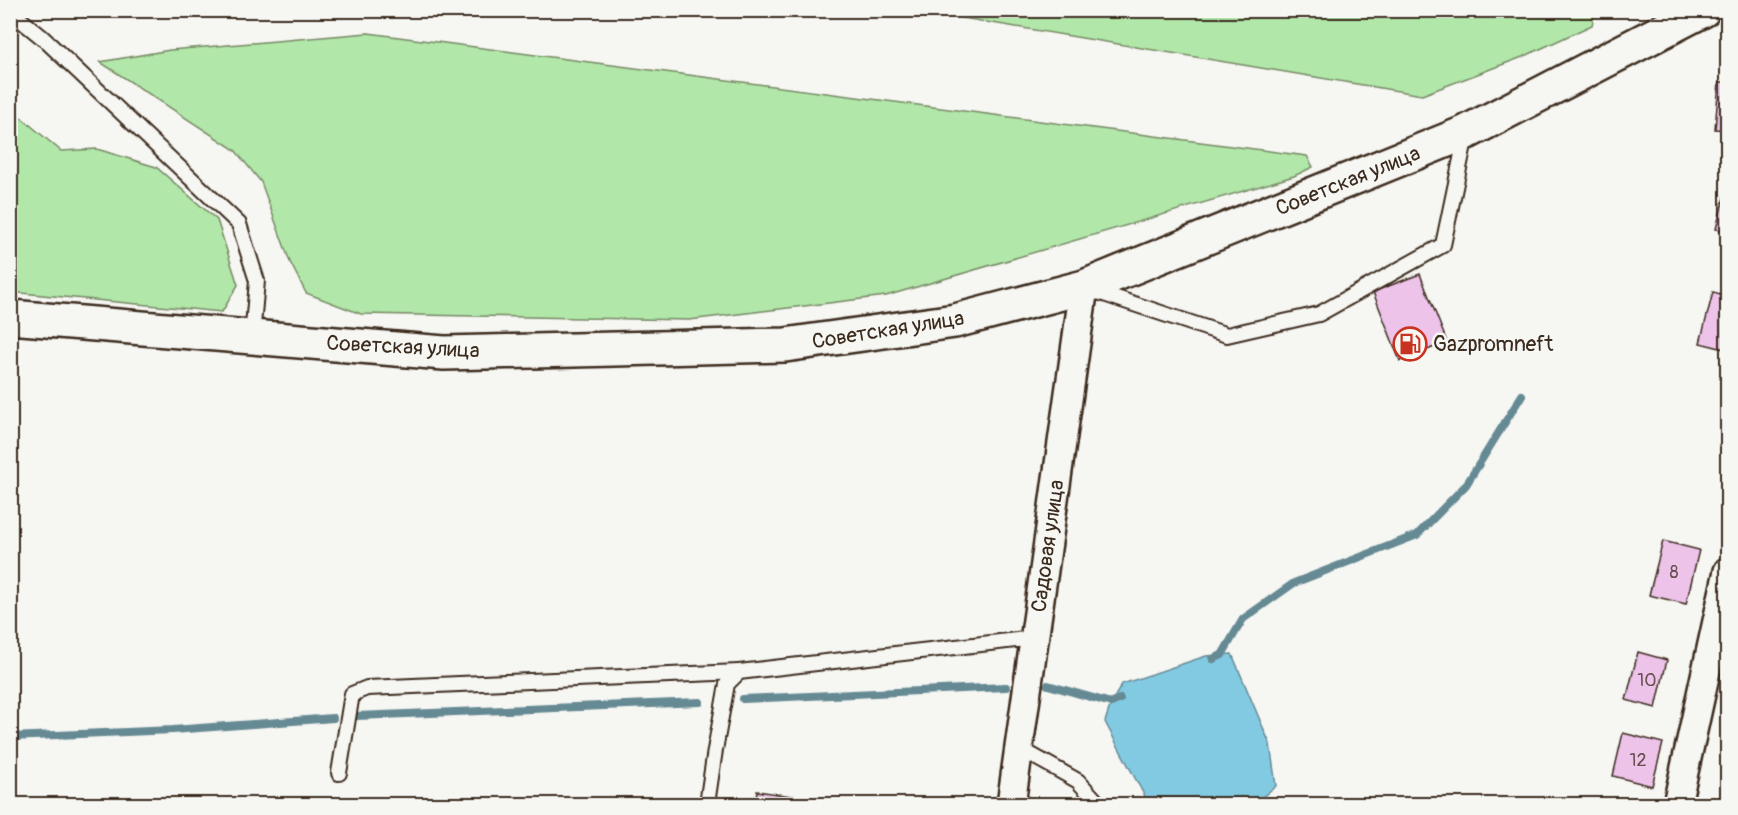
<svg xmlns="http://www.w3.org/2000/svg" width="1738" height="815" viewBox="0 0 1738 815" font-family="Pangolin,sans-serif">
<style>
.green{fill:#b1e7a9;stroke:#768864;stroke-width:1.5}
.water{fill:#82cae2;stroke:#668a94;stroke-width:1.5}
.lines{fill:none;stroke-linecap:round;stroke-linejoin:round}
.stream{stroke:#668a94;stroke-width:8}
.building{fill:#edc3ea;stroke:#3b2a1e;stroke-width:1.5}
.lane-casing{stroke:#3b2a1e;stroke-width:18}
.street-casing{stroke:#3b2a1e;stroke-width:32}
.secondary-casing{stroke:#3b2a1e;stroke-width:38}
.lane{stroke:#f6f6f2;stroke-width:14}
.street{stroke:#f6f6f2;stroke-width:27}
.secondary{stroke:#f6f6f2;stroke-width:33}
.labels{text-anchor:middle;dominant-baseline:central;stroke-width:5;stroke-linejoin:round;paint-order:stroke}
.number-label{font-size:18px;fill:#685051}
.street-label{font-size:21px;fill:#3b2a1e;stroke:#f6f6f2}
.poi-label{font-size:21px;fill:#3b2a1e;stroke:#f6f6f2;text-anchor:start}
</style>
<rect width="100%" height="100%" fill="#f6f6f2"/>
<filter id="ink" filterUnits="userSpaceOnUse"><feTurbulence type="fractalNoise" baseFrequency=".0167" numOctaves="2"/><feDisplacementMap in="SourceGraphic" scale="12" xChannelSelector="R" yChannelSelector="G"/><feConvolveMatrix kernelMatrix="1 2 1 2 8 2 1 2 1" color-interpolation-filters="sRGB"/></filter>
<g filter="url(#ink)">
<g class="green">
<polygon points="921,11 1595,11 1592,25 1525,56 1422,95"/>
<polygon points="368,33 1307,156 1313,167 1294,176 886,296 689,320 361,314 306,293 290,262 261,182 235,150 100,62 170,50"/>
<polygon points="11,109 61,151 97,149 156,167 217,220 238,285 222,312 11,292"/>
</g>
<polygon class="water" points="1232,654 1270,744 1276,786 1256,802 1245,804 1149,804 1105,722 1111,703 1122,684 1206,656"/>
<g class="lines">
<g class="stream">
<polyline points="1213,659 1222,655 1243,619 1294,583 1417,535 1466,485 1522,395"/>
<polyline points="1048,685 1111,703 1120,699"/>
<polyline points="743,699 1006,687"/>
<polyline points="357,716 700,702"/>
<polyline points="10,737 173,730 333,718"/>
</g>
</g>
<g class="building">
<polygon points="1719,82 1728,82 1728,130 1715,129"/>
<polygon points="1728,182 1728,232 1716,229"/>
<polygon points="1420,274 1447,342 1400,361 1373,292"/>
<polygon points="1713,292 1728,296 1728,350 1700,343"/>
<polygon points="1663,541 1699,550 1686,604 1649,595"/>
<polygon points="1638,652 1667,660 1656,708 1626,700"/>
<polygon points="1623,733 1663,743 1652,786 1613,776"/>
<polygon points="757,791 818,800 818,804 755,804"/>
</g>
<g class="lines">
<g class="lane-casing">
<g id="lane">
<polyline points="10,11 43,38 239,224 257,281 252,337"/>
<polyline points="1092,290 1227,335 1319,314 1443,245 1466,135"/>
<polyline points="1019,748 1078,781 1099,804"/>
<polyline points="339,773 352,694 367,688 739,672"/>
<polyline points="707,804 715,750 727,684 739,672 1034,638"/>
</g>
</g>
<g class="street-casing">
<g id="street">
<polyline points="1011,804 1084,287"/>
<polyline points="1677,804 1728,571"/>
</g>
</g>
<g class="secondary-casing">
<polyline id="secondary" points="10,317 444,353 785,345 955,321 1084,287 1467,132 1703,10"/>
</g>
<use href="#lane" class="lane"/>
<use href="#street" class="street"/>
<use href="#secondary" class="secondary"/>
</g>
</g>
<defs>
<g id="fuel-ring" transform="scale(1.725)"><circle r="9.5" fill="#f6f6f2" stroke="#c8321e" stroke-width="1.5"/><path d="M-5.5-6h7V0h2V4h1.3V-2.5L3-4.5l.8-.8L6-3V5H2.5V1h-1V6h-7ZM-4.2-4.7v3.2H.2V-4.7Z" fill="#c8321e"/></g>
</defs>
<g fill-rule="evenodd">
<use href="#fuel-ring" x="1410" y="344"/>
</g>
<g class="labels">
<g class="number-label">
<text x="1674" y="572">8</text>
<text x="1647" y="680">10</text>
<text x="1638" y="760">12</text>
</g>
<g class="street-label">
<text transform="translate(1348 181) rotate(-22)">Советская улица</text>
<text transform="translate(888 330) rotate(-9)">Советская улица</text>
<text transform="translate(403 347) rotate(3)">Советская улица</text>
<text transform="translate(1048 546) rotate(-82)">Садовая улица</text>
</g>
<g class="poi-label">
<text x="1433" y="344">Gazpromneft</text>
</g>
</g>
<rect width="1738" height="815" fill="none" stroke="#f6f6f2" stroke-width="36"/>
<rect x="18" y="18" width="1702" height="779" fill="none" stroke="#3b2a1e" stroke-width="2" filter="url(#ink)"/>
</svg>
